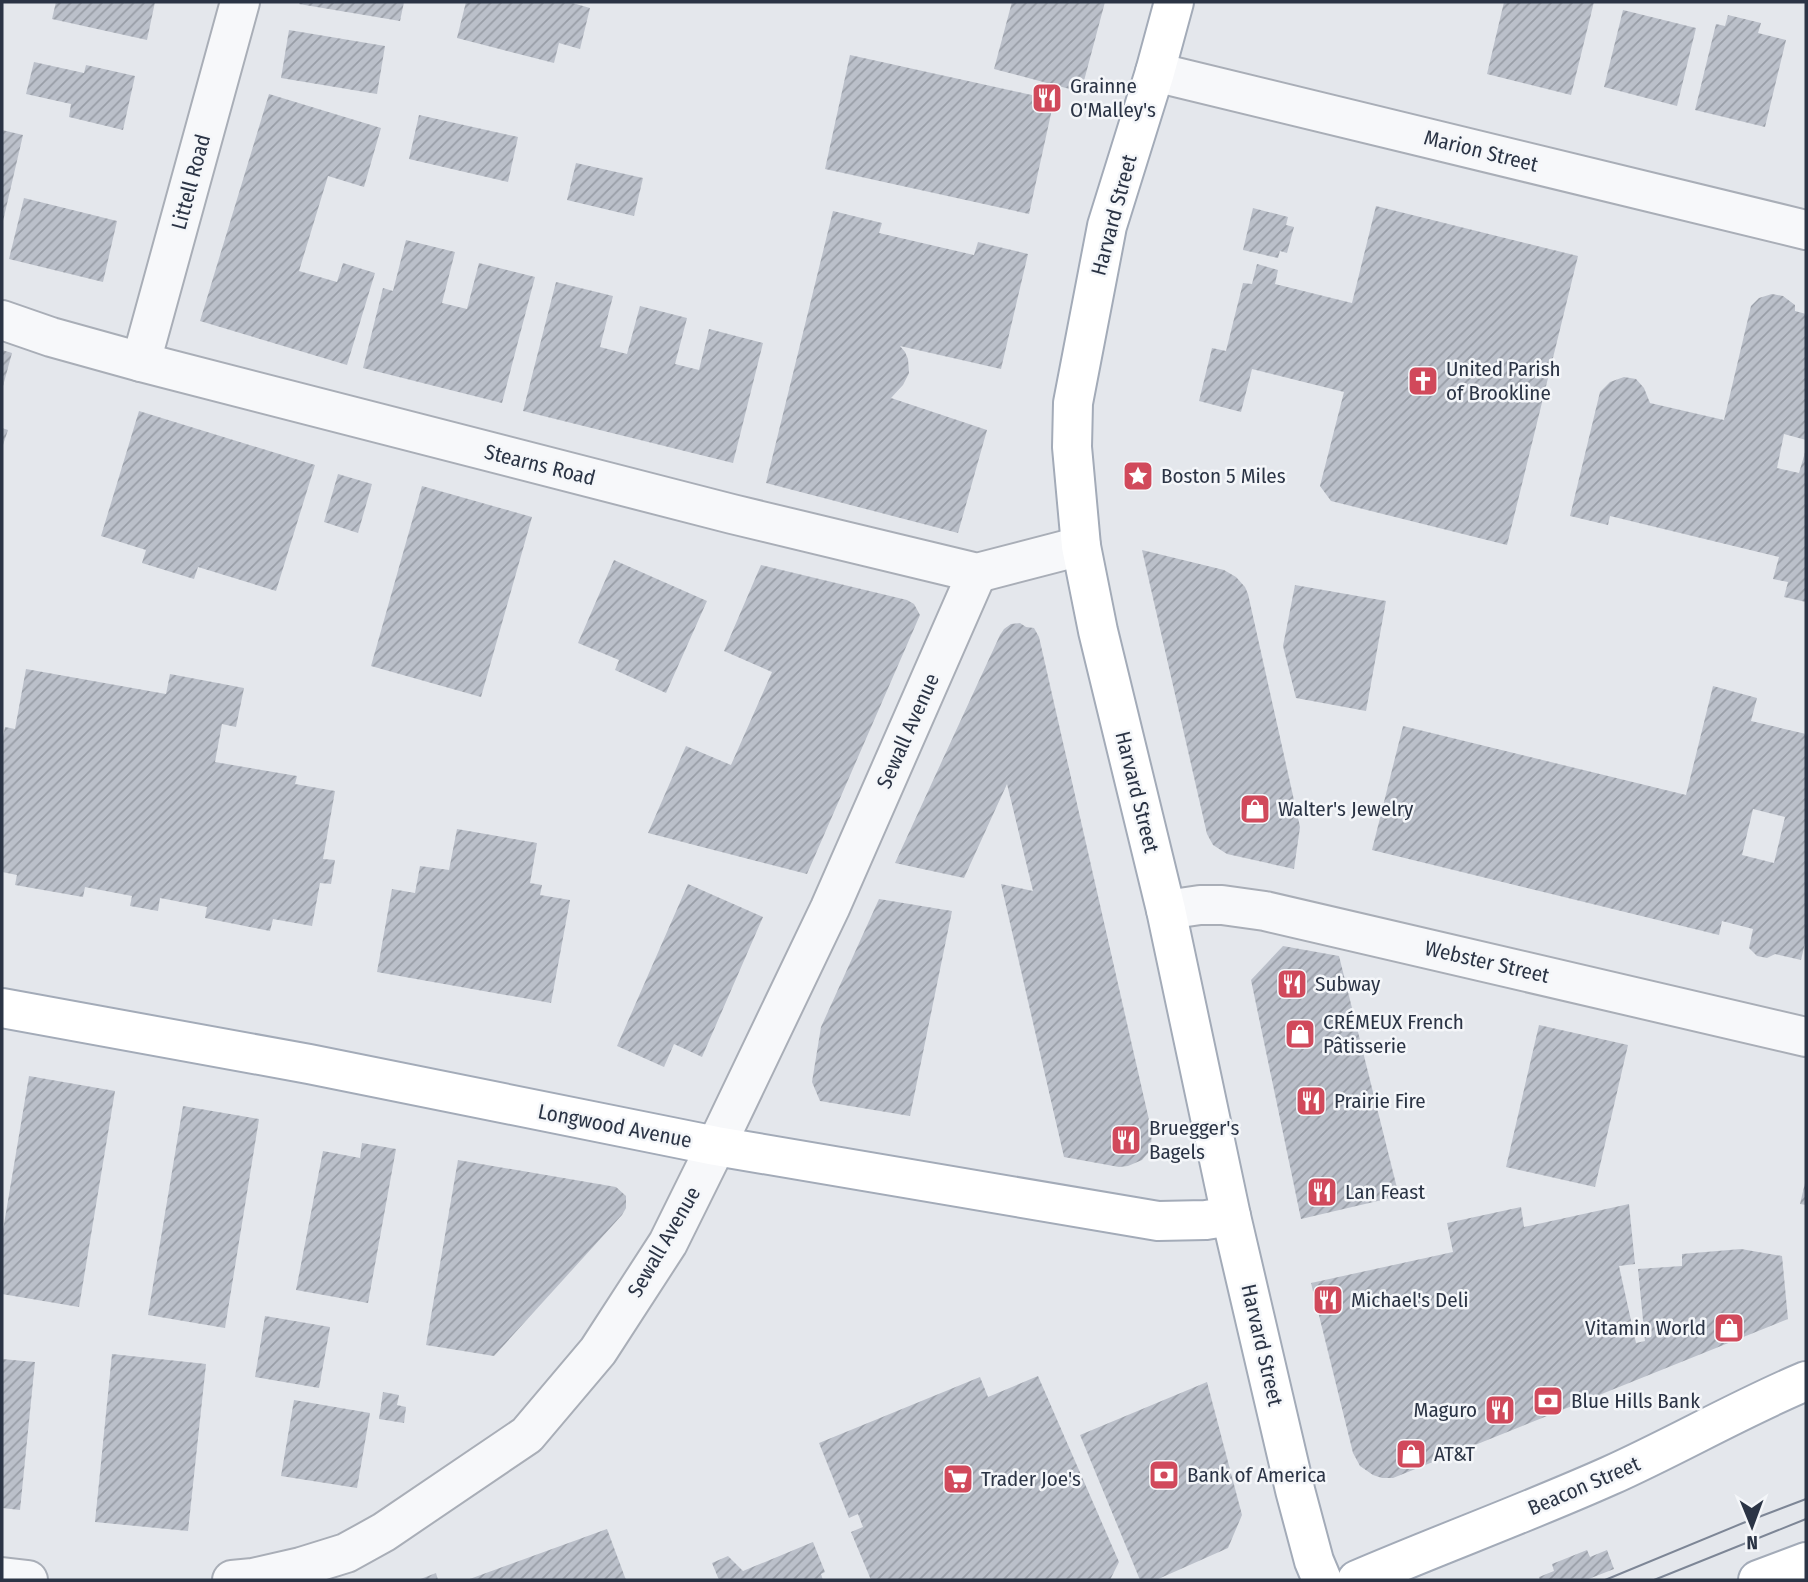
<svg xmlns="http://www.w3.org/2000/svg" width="1808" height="1582" viewBox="0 0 1808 1582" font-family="'Fira Sans Condensed',sans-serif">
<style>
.building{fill:url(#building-hatch);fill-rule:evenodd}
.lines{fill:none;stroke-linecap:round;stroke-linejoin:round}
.minor-casing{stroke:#a9aeb7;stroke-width:42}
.major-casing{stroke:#a3abb8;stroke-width:42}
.minor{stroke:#f7f8fa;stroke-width:38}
.major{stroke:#fff;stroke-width:38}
.tram{stroke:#7d8696;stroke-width:2}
.labels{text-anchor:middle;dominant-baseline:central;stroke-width:5;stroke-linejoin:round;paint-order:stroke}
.poi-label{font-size:21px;fill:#2b3445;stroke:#f4f6f9;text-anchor:start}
.street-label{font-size:21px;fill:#2b3445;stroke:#f4f6f9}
</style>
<defs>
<pattern id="building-hatch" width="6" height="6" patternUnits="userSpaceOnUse" patternTransform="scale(1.75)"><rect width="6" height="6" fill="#bbc0ca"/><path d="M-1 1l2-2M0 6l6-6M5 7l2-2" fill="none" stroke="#989da6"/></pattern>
</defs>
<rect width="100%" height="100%" fill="#e4e7ec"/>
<g class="building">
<polygon points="56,2 155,2 147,40 52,19"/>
<polygon points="300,2 404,2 400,21 299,4"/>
<polygon points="466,2 569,2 590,8 580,49 559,43 554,63 457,38"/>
<polygon points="1012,2 1105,2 1081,92 994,69"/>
<polygon points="1504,2 1594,2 1571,95 1487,74"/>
<polygon points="1623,10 1696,28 1677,106 1604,87"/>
<polygon points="1728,15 1761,23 1758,33 1786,40 1765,127 1695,110 1716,24 1725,26"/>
<polygon points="289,30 385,46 377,94 281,78"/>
<polygon points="850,55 1054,100 1029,214 825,169"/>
<polygon points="34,62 84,73 86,65 135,76 123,130 69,117 71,104 26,94"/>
<polygon points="269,94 381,128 364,187 328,176 299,271 337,282 343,263 375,273 347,365 200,321"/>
<polygon points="419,115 518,137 508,182 409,159"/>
<polygon points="2,130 23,135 3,221 2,221"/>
<polygon points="576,163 643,178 634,216 567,200"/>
<polygon points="24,198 117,221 103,282 9,259"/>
<polygon points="1376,206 1578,256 1507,545 1331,501 1320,486 1344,392 1252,369 1241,412 1199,401 1212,348 1226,351 1243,283 1252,284 1257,264 1278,270 1275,284 1352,303"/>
<polygon points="1253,208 1288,217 1286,225 1294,227 1287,253 1280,251 1278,258 1243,250"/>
<polygon points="833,211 882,223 879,233 974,255 978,242 1028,254 1001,369 900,346 905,352 908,359 909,373 903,385 891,398 987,430 958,533 766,483"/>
<polygon points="406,240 455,252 442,303 467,309 479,263 535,277 502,403 363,368 383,288 393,291"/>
<polygon points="556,282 613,296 600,347 627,354 640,306 687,318 675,364 699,370 709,329 763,343 733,463 523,411"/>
<polygon points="1772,294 1783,296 1795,305 1795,311 1806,314 1806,440 1784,434 1777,468 1799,473 1806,449 1806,602 1784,597 1788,582 1773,579 1779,557 1610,516 1608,525 1570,516 1600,392 1610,382 1624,377 1636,379 1644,388 1650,403 1724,420 1751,306 1759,298"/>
<polygon points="2,350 12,353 3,386 2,386"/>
<polygon points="139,411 315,465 276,591 198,567 194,579 142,563 146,550 101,536"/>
<polygon points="2,428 8,430 2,448"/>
<polygon points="338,474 372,484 358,533 324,522"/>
<polygon points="422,486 532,517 481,697 371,666"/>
<polygon points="1142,550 1224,570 1236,577 1245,587 1248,594 1300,827 1294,869 1227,854 1213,845 1207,834"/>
<polygon points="614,560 707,601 666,693 615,670 619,660 578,643"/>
<polygon points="761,565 907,600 914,604 920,615 807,874 648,833 686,746 731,765 772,672 724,651"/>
<polygon points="1295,585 1386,601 1366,711 1296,698 1283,646"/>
<polygon points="1020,623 1026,627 1034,628 1039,637 1152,1133 1151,1145 1148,1153 1142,1160 1128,1166 1119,1167 1064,1157 1001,884 1033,891 1007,784 964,878 895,863 1000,635 1004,629 1011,624"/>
<polygon points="26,669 166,694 170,674 244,688 236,727 222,724 215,762 297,776 295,784 335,791 323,859 335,860 331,884 320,883 312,926 273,919 270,931 205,918 207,907 160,898 158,911 130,906 132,896 85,887 83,897 15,885 17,875 2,872 2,742 5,727 15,729"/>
<path d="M1713,686L1757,698L1751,721L1806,734V939L1801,960L1775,954L1767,958L1757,956L1749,948L1753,929L1722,921L1719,935L1372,850L1403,726L1686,795ZM1753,809L1785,817L1774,863L1742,855Z"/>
<polygon points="457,829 537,843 530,883 542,885 540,895 570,900 551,1003 377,972 392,889 415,893 420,866 449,870"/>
<polygon points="688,884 763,917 702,1057 674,1044 664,1067 617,1046"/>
<polygon points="879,899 952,911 910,1116 820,1101 812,1082 821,1027"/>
<polygon points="1283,946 1339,956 1399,1196 1301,1219 1251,980"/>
<polygon points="1539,1025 1628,1045 1595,1187 1506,1167"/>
<polygon points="29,1076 115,1091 79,1307 2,1294 2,1236"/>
<polygon points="183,1106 259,1119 225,1328 148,1315"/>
<polygon points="362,1143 396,1149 368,1303 296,1290 323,1151 360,1158"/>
<polygon points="458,1160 616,1187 626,1196 626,1208 622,1215 494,1356 426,1345"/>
<polygon points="1805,1183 1806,1183 1806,1205 1800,1204"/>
<polygon points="1629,1204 1635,1264 1619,1266 1636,1343 1645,1341 1638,1269 1682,1266 1682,1254 1741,1249 1782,1256 1788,1319 1393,1478 1382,1478 1373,1475 1360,1466 1353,1453 1311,1283 1453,1252 1447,1223 1521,1207 1524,1227"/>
<polygon points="265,1316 330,1327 319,1388 255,1377"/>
<polygon points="112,1354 206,1364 188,1531 95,1522"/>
<polygon points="2,1359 35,1362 20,1510 2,1508"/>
<polygon points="1038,1376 1119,1562 1110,1580 871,1580 851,1532 863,1527 858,1514 849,1518 819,1443 980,1377 988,1397"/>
<polygon points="1207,1382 1242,1515 1228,1548 1156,1580 1140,1580 1080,1435"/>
<polygon points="383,1392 399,1395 397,1405 406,1407 404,1423 379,1419"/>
<polygon points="294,1400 370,1413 357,1488 281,1476"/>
<polygon points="607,1529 626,1580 467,1580"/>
<polygon points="813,1542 825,1572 821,1574 823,1580 719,1580 712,1563 728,1556 743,1571"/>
<polygon points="1587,1550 1590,1557 1607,1550 1614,1569 1586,1580 1540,1580 1539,1577 1554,1571 1552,1564"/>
<polygon points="436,1573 438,1580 418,1580"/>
</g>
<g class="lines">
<g class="minor-casing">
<g id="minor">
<polyline points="1155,72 1806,230"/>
<polyline points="2,320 51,337 141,362 732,514 977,573 1081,546"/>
<polyline points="141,362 240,2"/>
<polyline points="1166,910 1200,905 1222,905 1265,911 1806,1037"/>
<polyline points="2,1577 28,1580"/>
<polyline points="232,1580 253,1578 301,1567 346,1553 384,1532 527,1435 598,1351 668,1243 716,1146 830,908 977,573"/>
</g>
</g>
<g class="major-casing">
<g id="major">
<polyline points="1174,2 1155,72 1107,226 1073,403 1072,447 1081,546 1098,631 1166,910 1231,1216 1295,1490 1314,1561 1322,1580"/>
<polyline points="2,1008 309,1064 716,1146 1158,1221 1206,1220 1231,1216"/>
<path d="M1357,1580C1441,1544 1526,1513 1609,1476C1676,1446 1739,1409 1806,1381"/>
<polyline points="1758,1580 1806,1562"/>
</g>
</g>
<use href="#minor" class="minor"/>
<use href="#major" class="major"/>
<g class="tram">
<polyline points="1605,1580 1743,1523 1806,1499"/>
<polyline points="1654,1580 1806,1519"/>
</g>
</g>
<defs>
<g id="restaurant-square" transform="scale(1.575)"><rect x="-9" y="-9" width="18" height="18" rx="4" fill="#d1495b" stroke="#f4f6f9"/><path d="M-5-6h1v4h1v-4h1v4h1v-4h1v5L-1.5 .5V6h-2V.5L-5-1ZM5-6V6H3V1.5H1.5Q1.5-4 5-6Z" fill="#fff"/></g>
<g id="church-square" transform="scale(1.575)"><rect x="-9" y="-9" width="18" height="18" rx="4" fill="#d1495b" stroke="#f4f6f9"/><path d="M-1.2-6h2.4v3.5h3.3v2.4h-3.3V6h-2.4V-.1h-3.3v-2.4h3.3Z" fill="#fff"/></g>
<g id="sight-square" transform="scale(1.575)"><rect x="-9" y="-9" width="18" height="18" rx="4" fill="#d1495b" stroke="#f4f6f9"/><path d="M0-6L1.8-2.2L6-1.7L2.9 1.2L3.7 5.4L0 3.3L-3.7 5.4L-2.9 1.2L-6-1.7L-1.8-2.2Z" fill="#fff"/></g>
<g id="shop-square" transform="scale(1.575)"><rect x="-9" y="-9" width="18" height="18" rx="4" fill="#d1495b" stroke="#f4f6f9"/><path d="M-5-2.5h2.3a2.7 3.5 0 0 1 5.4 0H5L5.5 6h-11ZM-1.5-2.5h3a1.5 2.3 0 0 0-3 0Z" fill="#fff"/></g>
<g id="bank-square" transform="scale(1.575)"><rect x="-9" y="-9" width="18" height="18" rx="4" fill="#d1495b" stroke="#f4f6f9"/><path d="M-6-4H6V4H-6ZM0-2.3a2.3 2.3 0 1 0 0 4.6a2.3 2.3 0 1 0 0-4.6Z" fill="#fff"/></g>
<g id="supermarket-square" transform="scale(1.575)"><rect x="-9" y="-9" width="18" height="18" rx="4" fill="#d1495b" stroke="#f4f6f9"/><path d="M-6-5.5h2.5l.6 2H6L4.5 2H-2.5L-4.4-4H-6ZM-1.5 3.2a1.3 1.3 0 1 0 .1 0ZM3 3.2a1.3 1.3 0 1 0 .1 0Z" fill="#fff"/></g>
</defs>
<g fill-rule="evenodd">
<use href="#restaurant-square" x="1047" y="98"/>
<use href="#church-square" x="1423" y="381"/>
<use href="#sight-square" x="1138" y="476"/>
<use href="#shop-square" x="1255" y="809"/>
<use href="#restaurant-square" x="1292" y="984"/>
<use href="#shop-square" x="1300" y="1034"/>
<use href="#restaurant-square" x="1311" y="1101"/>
<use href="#restaurant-square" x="1126" y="1140"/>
<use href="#restaurant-square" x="1322" y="1192"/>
<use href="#restaurant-square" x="1328" y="1300"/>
<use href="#shop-square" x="1729" y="1328"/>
<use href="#bank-square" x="1548" y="1401"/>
<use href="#restaurant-square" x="1500" y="1410"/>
<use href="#shop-square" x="1411" y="1454"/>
<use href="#bank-square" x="1164" y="1475"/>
<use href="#supermarket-square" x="958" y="1479"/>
</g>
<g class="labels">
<g class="poi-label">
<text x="1070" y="86">Grainne<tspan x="1070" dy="24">O'Malley's</tspan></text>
<text x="1446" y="369">United Parish<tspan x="1446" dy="24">of Brookline</tspan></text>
<text x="1161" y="476">Boston 5 Miles</text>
<text x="1278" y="809">Walter's Jewelry</text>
<text x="1315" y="984">Subway</text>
<text x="1323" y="1022">CRÉMEUX French<tspan x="1323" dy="24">Pâtisserie</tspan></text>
<text x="1334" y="1101">Prairie Fire</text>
<text x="1149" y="1128">Bruegger's<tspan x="1149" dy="24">Bagels</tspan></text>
<text x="1345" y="1192">Lan Feast</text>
<text x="1351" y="1300">Michael's Deli</text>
<text x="1706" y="1328" text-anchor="end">Vitamin World</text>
<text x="1571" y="1401">Blue Hills Bank</text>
<text x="1477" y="1410" text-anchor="end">Maguro</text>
<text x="1434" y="1454">AT&amp;T</text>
<text x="1187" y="1475">Bank of America</text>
<text x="981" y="1479">Trader Joe's</text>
</g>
<g class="street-label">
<text transform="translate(1481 151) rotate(14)">Marion Street</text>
<text transform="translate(191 182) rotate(-75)">Littell Road</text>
<text transform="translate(1114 215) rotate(-75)">Harvard Street</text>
<text transform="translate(540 465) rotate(14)">Stearns Road</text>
<text transform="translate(908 731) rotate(-66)">Sewall Avenue</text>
<text transform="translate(1137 792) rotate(76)">Harvard Street</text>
<text transform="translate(1487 962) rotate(13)">Webster Street</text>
<text transform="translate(615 1126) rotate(11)">Longwood Avenue</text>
<text transform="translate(664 1242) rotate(-60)">Sewall Avenue</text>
<text transform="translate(1262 1345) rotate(77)">Harvard Street</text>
<text transform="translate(1584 1486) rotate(-23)">Beacon Street</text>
</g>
</g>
<rect width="1808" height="1582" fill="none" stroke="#2b3445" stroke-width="7"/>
<g transform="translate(1752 1526) rotate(179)" stroke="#f4f6f9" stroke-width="5" paint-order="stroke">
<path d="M0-5L12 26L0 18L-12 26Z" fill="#2b3445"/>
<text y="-10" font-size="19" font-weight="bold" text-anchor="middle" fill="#2b3445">N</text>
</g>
</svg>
